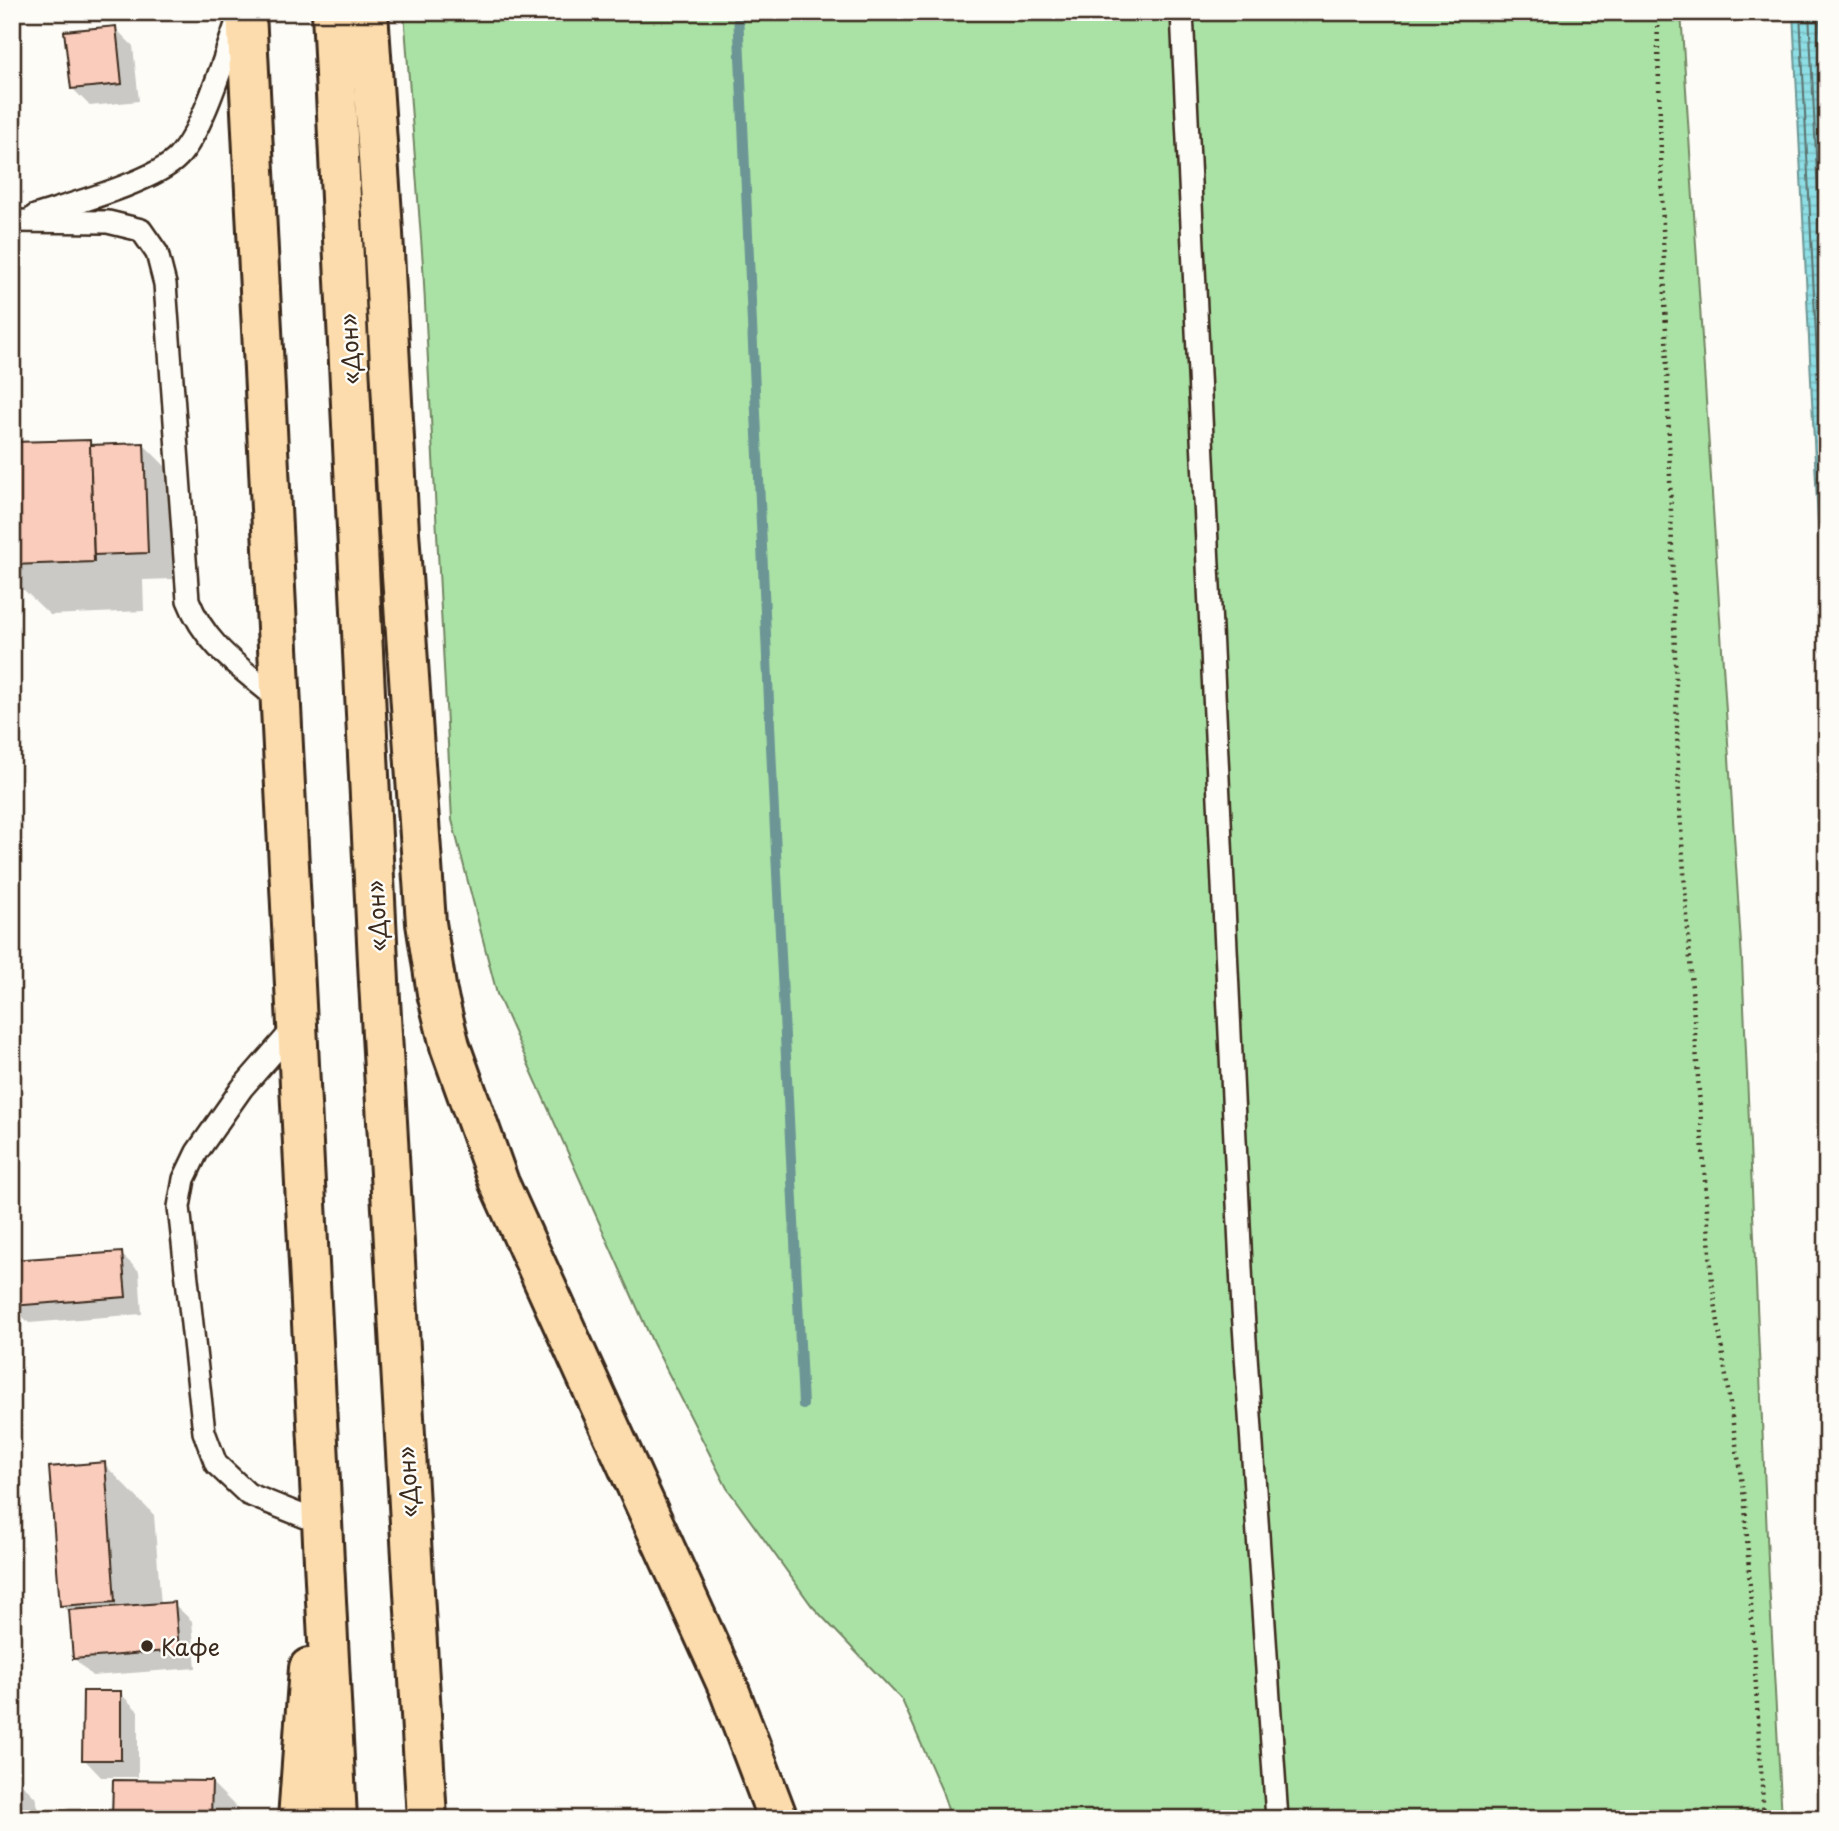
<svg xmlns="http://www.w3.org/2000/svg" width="1839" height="1831" viewBox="0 0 1839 1831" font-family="'Playpen Sans',sans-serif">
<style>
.grass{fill:#aae2a6;stroke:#728662;stroke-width:2}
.water{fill:url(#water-rules);stroke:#6c9695;stroke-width:2}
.shadow{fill:#0003;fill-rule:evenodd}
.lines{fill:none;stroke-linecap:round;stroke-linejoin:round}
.shore{stroke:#5c726e;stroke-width:2}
.stream{stroke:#6c9695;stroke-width:10}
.building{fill:#f9ccbc;stroke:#3b2a1e;stroke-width:2}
.lane-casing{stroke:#3b2a1e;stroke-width:26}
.highway-casing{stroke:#3b2a1e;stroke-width:44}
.path{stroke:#3b2a1e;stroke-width:4.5;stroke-dasharray:2 5;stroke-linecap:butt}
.lane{stroke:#fdfcf7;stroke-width:21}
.highway{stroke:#fcdcac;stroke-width:38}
.poi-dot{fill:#3b2a1e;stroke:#fdfcf7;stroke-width:2.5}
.labels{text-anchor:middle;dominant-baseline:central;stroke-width:5;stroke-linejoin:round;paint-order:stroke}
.street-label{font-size:23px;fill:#3b2a1e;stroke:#fdfcf7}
.poi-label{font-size:23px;fill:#3b2a1e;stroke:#fdfcf7;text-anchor:start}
</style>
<defs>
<pattern id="water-rules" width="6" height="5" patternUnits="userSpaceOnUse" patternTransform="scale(1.75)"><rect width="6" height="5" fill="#8ddee5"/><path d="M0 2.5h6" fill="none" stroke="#7bbfc4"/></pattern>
</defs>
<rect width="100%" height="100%" fill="#fdfcf7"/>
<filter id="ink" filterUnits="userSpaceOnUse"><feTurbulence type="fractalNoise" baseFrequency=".0143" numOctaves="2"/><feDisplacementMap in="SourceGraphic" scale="14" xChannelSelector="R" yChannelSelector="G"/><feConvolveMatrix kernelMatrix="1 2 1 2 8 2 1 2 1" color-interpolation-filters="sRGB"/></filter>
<g filter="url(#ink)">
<polygon class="grass" points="404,12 1681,12 1742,960 1769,1582 1782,1819 951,1819 942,1791 902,1700 812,1606 727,1488 653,1343 497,994 452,820 423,265"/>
<polygon class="water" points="1793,12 1827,12 1827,706"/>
<g class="shadow">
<polygon points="115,28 133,46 139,101 90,106 72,88"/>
<path d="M89,441L94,446L143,444L170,471L174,579L143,580L144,611L50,615L24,590H12V444ZM90,491H93L95,532L91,533Z"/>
<polygon points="121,1254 139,1271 142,1314 29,1323 12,1306 12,1262"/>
<polygon points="104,1464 154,1515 161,1605 174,1604 192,1621 196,1668 92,1676 74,1658 71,1614 62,1605"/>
<polygon points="120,1693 138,1711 138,1777 101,1777 84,1759"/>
<polygon points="12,1774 35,1797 42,1819 12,1819"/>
<polygon points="211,1782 238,1809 238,1819 114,1819"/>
</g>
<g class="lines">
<g class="shore">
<polyline points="1800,12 1827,560"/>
<polyline points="1809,12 1827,379"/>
<polyline points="1820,12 1827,161"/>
</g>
<polyline class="stream" points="738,12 773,791 803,1405"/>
</g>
<g class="building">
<polygon points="116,26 122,84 71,89 64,31"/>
<polygon points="90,440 94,562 12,565 12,442"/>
<polygon points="144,443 148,553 94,555 90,445"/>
<polygon points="122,1252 126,1297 12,1306 12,1260"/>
<polygon points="105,1462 115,1602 60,1606 49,1467"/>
<polygon points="175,1602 179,1650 73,1659 69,1610"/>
<polygon points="83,1691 121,1691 121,1760 82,1760"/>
<polygon points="12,1780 24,1819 12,1819"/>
<polygon points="113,1780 212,1781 211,1819 112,1819"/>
</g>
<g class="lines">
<g class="lane-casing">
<g id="lane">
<polyline points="1182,12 1243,1310 1277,1819"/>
<path d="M35,216C68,205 156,181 178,157C203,131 225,55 238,19"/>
<path d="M12,221L108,222L141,230L157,253L165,284L188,600C206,647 243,669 280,701"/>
<polyline points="297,1025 242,1088 197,1152 184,1179 179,1207 204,1432 216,1464 248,1494 323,1524"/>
</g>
</g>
<g class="highway-casing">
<g id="highway">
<polyline points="246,12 337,1819"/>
<polyline points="332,12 379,982 427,1819"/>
<polyline points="368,12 382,215 399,532 426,923 437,993 450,1046 499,1183 728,1687 778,1819"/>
<polyline points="298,1819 309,1668"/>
</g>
</g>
<polyline class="path" points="1657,12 1679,799 1712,1282 1745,1505 1764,1819"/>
<use href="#lane" class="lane"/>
<use href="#highway" class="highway"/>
</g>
</g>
<circle class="poi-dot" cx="147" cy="1646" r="7"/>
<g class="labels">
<g class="street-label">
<text transform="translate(349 349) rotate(-93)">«Дон»</text>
<text transform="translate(376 916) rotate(-93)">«Дон»</text>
<text transform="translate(407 1482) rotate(-93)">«Дон»</text>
</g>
<g class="poi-label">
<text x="161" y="1646">Кафе</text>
</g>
</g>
<rect width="1839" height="1831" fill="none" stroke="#fdfcf7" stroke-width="42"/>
<rect x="21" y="21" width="1797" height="1789" fill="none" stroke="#3b2a1e" stroke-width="2.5" filter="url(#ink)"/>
</svg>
